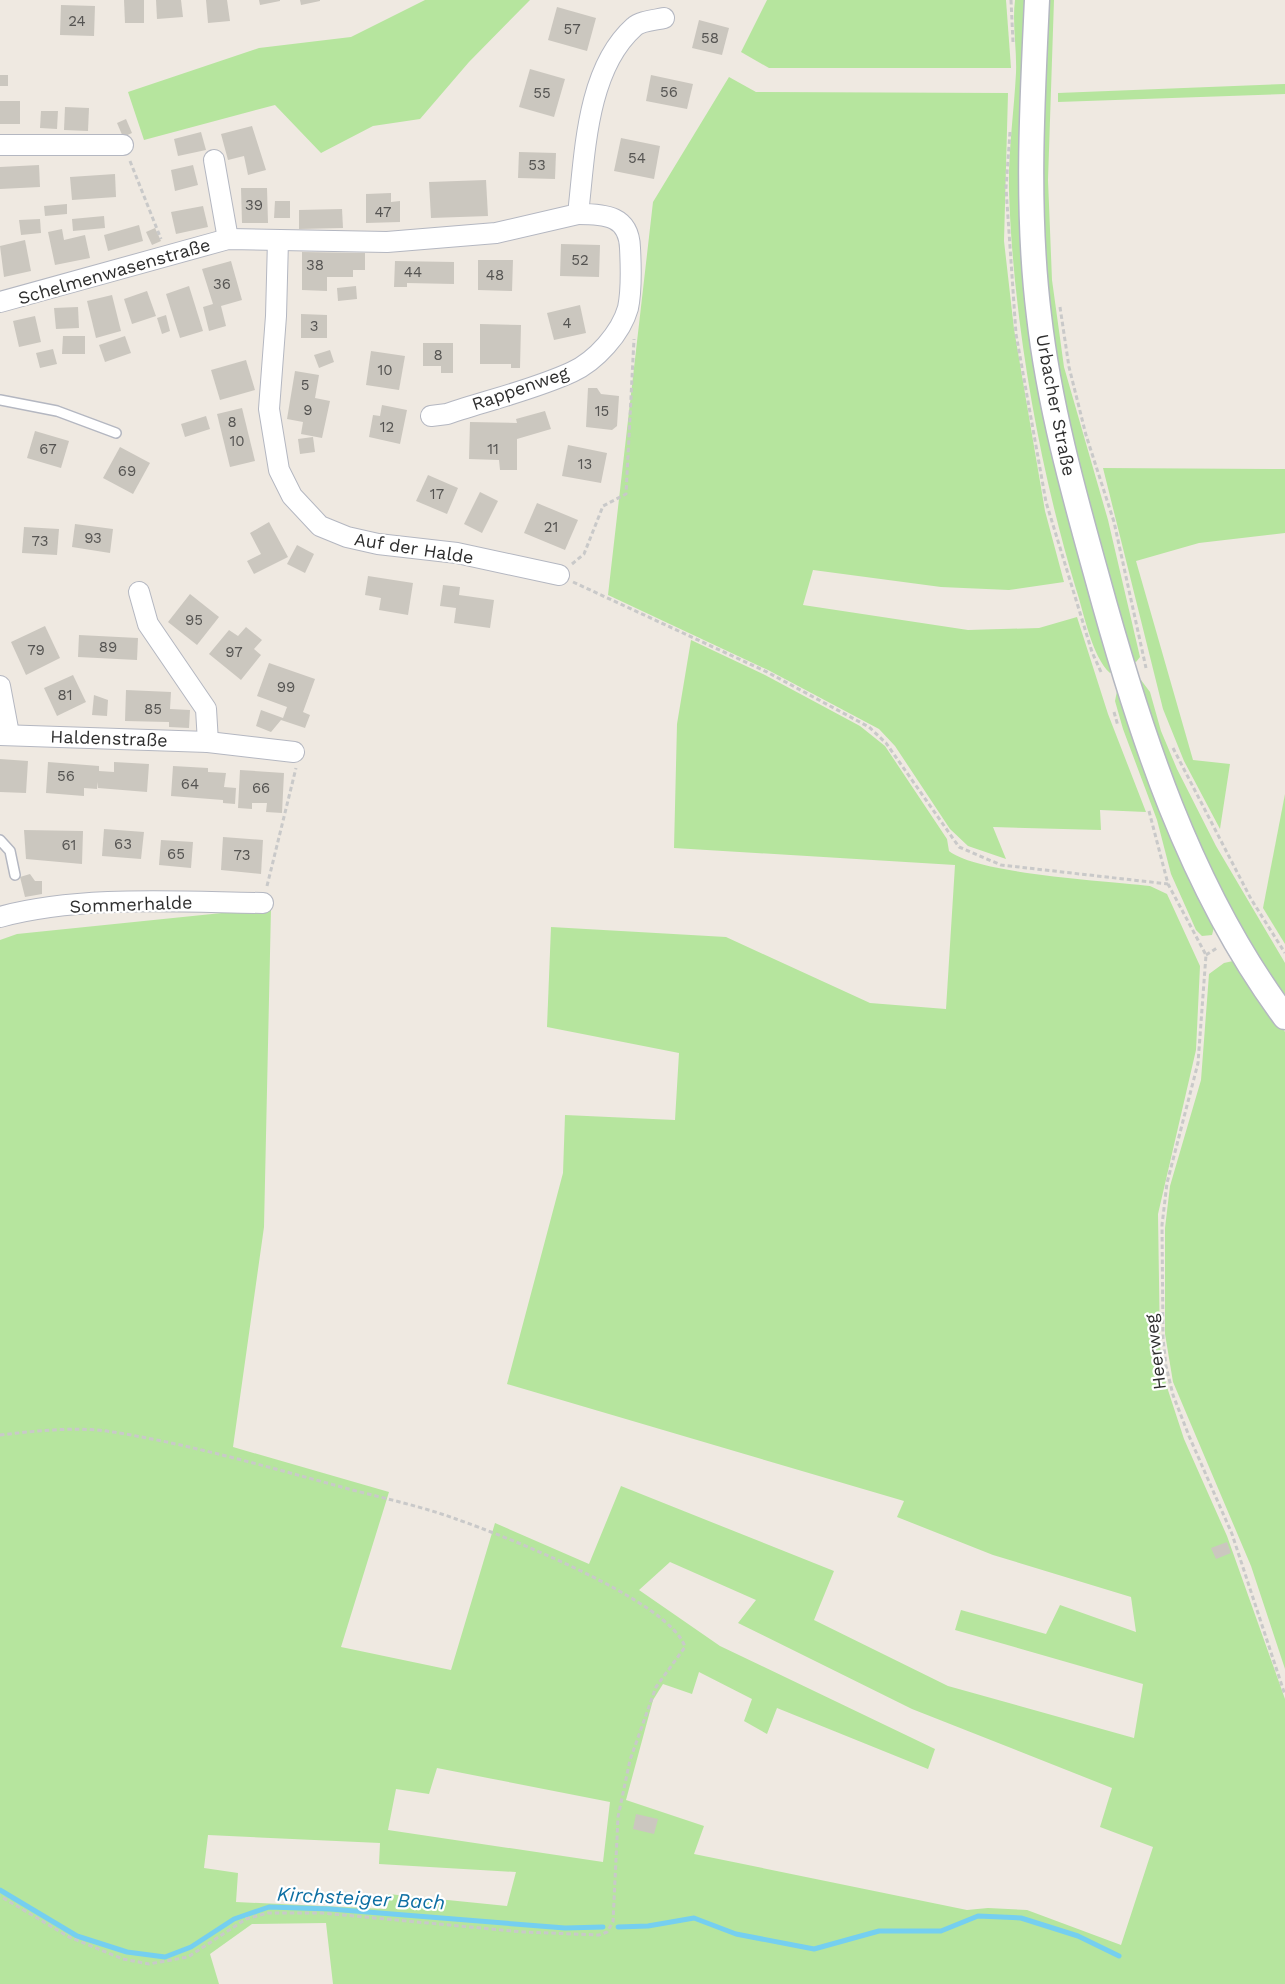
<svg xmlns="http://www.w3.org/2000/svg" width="1285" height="1984" viewBox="0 0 1285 1984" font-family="'Work Sans',sans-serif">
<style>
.green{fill:#b6e59e;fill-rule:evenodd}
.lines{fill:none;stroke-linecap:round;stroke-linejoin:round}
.stream{stroke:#75cff0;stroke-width:5}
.building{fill:#cbc7bf}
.service-casing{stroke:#b4b7c1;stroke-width:12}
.minor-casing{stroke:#b4b7c1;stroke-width:22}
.tertiary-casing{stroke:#b4b7c1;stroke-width:27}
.path{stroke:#c9c9c9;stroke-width:3;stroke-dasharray:4.5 3;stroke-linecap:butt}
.service{stroke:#fff;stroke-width:9}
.minor{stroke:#fff;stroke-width:20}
.tertiary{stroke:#fff;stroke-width:24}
.labels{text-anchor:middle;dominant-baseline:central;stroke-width:4.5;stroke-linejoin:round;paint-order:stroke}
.number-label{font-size:15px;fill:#555452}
.street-label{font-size:18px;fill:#2e2e2e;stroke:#fff}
.water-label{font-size:20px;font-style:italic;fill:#0d6fa3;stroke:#fff}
</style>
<rect width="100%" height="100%" fill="#efe9e1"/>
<g class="green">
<polygon points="425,0 530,0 469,62 420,119 373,126 321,153 275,105 144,140 128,92 259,48 351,37"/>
<polygon points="767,0 1006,0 1011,68 769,68 741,52"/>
<path d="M1015,0H1028L1022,222L1115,669L1110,673C1092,657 1084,613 1076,589C1039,467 1013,319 1009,191C1008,152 1014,112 1016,73C1017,49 1012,24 1015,0Z"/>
<polygon points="1046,0 1054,0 1048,180 1052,280 1064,367 1108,520 1140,657 1136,662 1131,660 1057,385 1040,203"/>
<polygon points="729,77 756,92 1008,93 1004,241 1014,329 1036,458 1045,511 1064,582 1009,590 941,587 813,570 803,605 968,630 1039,628 1077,617 1108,714 1146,812 1100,810 1101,830 993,827 1006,859 968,846 950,829 895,746 879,729 768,670 608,595 653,202"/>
<polygon points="1285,84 1285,94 1058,102 1058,93"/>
<polygon points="1103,468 1285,469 1285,533 1199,543 1136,561 1193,760 1230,764 1220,829 1184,761 1163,709"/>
<path d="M691,640L765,675L860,726L885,746L947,839L949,851C978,874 1107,881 1150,886L1167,894L1200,966L1196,1050L1158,1214L1160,1347L1166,1384L1184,1439L1227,1536L1285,1699V1984H333L326,1923L252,1924L210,1954L219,1984H0V940L17,934L271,908L264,1227L233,1447L389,1492L341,1647L451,1670L495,1523L589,1564L621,1486L834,1571L814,1620L948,1686L1134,1738L1143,1684L955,1630L961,1610L1046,1634L1060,1605L1136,1632L1131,1597L993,1555L897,1517L904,1501L507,1384L563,1173L565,1115L675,1120L679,1053L547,1027L551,927L726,937L870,1003L946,1009L955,865L674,848L677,724ZM670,1562L756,1600L738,1623L912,1709L1112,1788L1100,1827L1153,1847L1121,1945L1027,1910L988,1908L967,1910L694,1854L704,1826L626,1800L653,1700L663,1684L692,1694L699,1672L752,1699L744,1721L767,1734L777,1708L928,1769L935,1749L720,1646L639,1590ZM437,1768L610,1802L603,1862L388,1830L396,1789L429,1794ZM208,1835L380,1843L379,1864L516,1872L507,1906L388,1894L386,1909L236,1902L238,1873L204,1868Z"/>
<path d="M1141,680L1150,692L1161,731L1177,769L1216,846L1285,963V1001C1240,935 1202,861 1172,786C1158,753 1149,717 1138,682Z"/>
<polygon points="1117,691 1122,691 1215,923 1212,935 1202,936 1196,930 1171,874 1157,820 1123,729 1115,701"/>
<polygon points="1285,794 1285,944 1263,908"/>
<polygon points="1233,961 1240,965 1285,1032 1285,1669 1251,1566 1173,1382 1165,1334 1165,1228 1170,1186 1201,1080 1209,974 1224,963"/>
</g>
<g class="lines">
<g class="stream">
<polyline points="0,1890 77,1936 127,1952 165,1957 191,1947 234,1919 269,1907 330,1909 565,1928 603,1927"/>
<polyline points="618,1927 648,1926 694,1918 736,1934 814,1949 879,1931 941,1931 978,1916 1021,1918 1078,1936 1119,1956"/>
</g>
</g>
<g class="building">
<polygon points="124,0 144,0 144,23 125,23"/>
<polygon points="156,0 181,0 183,17 157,19"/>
<polygon points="206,0 227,0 230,21 208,23"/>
<polygon points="259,0 280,0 280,1 260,5"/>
<polygon points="300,0 320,0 320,1 301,5"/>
<polygon points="61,5 95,6 94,36 60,35"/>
<polygon points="557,7 596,18 587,51 548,40"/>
<polygon points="699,20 729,28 722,55 692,48"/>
<polygon points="530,69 565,79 554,117 519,107"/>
<rect x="0" y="75" width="8" height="11"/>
<polygon points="651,75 693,84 687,109 646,101"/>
<rect x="0" y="101" width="20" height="23"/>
<polygon points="65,107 89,108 88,131 64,130"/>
<polygon points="41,111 58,111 57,129 40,128"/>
<polygon points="126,119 132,133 123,137 117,123"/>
<polygon points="252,126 266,170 248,175 244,156 228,160 221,134"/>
<polygon points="201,132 206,150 178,156 174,139"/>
<polygon points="621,138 660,146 654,179 614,171"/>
<polygon points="519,152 556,153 555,179 518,178"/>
<polygon points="39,165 40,187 0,189 0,167"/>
<polygon points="193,165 198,185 175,191 171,170"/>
<polygon points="115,174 116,197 72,200 70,177"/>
<polygon points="486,180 488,216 431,218 429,182"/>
<polygon points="241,188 267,188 268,223 242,223"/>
<polygon points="391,193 391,202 400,201 400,222 366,223 366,194"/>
<polygon points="275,201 290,201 290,218 274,218"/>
<polygon points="67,204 67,214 45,216 44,206"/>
<polygon points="203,206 208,227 176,234 171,212"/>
<polygon points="342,209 343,228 299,229 299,210"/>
<polygon points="104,216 105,228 73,231 72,219"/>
<polygon points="40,219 41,233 21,235 19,220"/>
<polygon points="139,225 143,241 108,251 104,235"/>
<polygon points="155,228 161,241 152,245 146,232"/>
<polygon points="62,229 64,240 85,235 90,258 55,265 48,232"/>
<polygon points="25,240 31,271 4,277 0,246"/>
<polygon points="561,244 600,245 599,277 560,276"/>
<polygon points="302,252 365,253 365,270 353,270 353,277 327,277 327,291 302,290"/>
<polygon points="478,260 513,260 512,291 478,290"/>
<polygon points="231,261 242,300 221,306 226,326 209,331 203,307 213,304 202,269"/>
<polygon points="395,261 454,262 454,284 407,283 407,287 394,287"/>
<polygon points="189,286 203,331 180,338 166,294"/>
<polygon points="356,286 357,299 338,301 337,288"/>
<polygon points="147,291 156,316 132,324 124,299"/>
<polygon points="112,295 121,331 96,338 87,301"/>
<polygon points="580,305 586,333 554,340 547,313"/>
<polygon points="78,307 79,328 56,329 54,308"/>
<polygon points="301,314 327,315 327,338 301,338"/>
<polygon points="166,315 170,331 162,334 157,318"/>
<polygon points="35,316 41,342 19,347 13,321"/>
<polygon points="480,324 521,325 520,368 511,368 511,364 480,364"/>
<polygon points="63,336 85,336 85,354 62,354"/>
<polygon points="125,336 131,353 105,362 99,345"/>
<polygon points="423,343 453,343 453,373 441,373 441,366 423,366"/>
<polygon points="53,349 57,364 40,368 36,353"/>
<polygon points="330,350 334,362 319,368 314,355"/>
<polygon points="371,351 405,356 399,390 366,385"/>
<polygon points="246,360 255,390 220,400 211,370"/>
<polygon points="295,371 319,375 315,398 330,401 322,438 301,434 303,422 287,419"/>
<polygon points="588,388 597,388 601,394 619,396 617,426 612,430 586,427"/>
<polygon points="382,405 407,410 400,444 369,437 373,415 380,416"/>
<polygon points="242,408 255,461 230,467 217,414"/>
<polygon points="545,411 551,429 517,439 517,470 500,470 499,460 469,459 470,422 517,423 516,419"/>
<polygon points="206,416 210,429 185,437 181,424"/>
<polygon points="35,431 69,441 61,468 27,458"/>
<polygon points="313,437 315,452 300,454 298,439"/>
<polygon points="568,445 607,453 601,483 562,476"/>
<polygon points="120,447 150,463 133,494 103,478"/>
<polygon points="428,475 458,488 447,514 416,501"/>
<polygon points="480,492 498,501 482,533 464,524"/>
<polygon points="537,503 578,520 565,550 524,533"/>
<polygon points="269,522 288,557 254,574 247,561 261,554 250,533"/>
<polygon points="75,524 113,529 110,553 72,547"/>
<polygon points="24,527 59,529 57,555 22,553"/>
<polygon points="297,545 314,554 305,573 287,564"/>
<polygon points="368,576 413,583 408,615 379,610 381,598 365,595"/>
<polygon points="443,585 460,587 459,595 494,600 490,628 454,623 456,608 440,606"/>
<polygon points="190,594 219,617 197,645 168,622"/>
<polygon points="45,626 60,658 26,675 11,642"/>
<polygon points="246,627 262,640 254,649 261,655 241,680 209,654 229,630 238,636"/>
<polygon points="79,635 138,638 137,660 78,657"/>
<polygon points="269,663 315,679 303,712 310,715 305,728 281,720 271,732 256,726 261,710 283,718 287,707 257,696"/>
<polygon points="73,675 86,702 57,716 44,688"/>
<polygon points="126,690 171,692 170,709 190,710 189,728 169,727 169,722 125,721"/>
<polygon points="94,695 108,700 107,716 92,715"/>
<polygon points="0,759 28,761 26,793 0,792"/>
<polygon points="48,762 99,766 99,771 114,772 114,762 149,764 147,792 98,788 98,782 97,789 84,788 84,796 46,793"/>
<polygon points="173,766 208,768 208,772 226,773 224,787 236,788 235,804 223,803 223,800 171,796"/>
<polygon points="240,770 284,773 282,813 266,812 267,803 252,803 252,809 238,808"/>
<polygon points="104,829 144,832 141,859 102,856"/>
<polygon points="24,830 83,831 82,864 26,859"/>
<polygon points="223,837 263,840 261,874 221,870"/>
<polygon points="161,840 193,842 191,868 159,865"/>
<polygon points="30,874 35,881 42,881 42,894 25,897 20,877"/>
<polygon points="1227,1542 1231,1553 1216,1559 1211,1548"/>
<polygon points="636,1814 658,1819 654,1834 633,1829"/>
</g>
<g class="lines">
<g class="service-casing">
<g id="service">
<polyline points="0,400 57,411 116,433"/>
<polyline points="0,840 10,851 15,875"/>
</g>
</g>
<g class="minor-casing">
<g id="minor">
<polyline points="0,145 123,145"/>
<polyline points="214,160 228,239"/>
<polyline points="278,240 276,316 269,409 279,470 292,496 320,526 347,537 378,544 457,553 559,575"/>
<path d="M0,302L228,239L387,242L496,233L578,214C585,155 586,70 634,27C640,21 656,20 664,18"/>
<path d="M431,416L447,414C488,400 533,390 572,372C596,361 621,333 628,308C632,289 631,267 630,248C629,216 606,214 578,214"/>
<polyline points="139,592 148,624 206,709 208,742"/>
<polyline points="0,686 9,734"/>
<polyline points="0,735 208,742 294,752"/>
<path d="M0,917C80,895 180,902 263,903"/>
</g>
</g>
<g class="tertiary-casing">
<path id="tertiary" d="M1037,0C1032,105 1026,211 1039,316C1049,404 1073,491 1097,577C1139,731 1189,888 1285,1017"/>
</g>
<g class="path">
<polyline points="1011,0 1013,42"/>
<polyline points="1010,132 1006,188 1016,334 1046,502 1092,652 1101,672"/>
<polyline points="130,161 161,239"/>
<polyline points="1060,307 1069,367 1086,435 1114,522 1146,668"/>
<polyline points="572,564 584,554 603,506 626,494 634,339"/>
<polyline points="573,582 767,672 869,727 886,743 959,847 1001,865 1168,884"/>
<polyline points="1114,712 1118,726"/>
<polyline points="1173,748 1251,899 1285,953"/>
<polyline points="1149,811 1168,884 1206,955 1198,1063 1167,1183 1162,1225 1163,1338 1166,1366 1173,1395 1189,1436 1232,1534 1285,1695"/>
<polyline points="267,886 296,768"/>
<polyline points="1206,955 1217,948"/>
<path d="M0,1435C36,1431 77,1426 113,1432C189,1444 264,1466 338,1486C377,1497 418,1505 456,1519C505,1536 670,1601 685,1647L656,1687L630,1760L618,1817L613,1922L607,1932L599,1935L523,1932L322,1913H268L246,1919L188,1957L149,1964L123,1959L69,1937L0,1896"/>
</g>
<use href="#service" class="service"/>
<use href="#minor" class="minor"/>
<use href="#tertiary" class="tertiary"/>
</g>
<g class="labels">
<g class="number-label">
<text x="77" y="21">24</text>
<text x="572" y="29">57</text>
<text x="710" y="38">58</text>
<text x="669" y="92">56</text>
<text x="542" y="93">55</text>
<text x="637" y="158">54</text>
<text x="537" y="165">53</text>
<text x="254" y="205">39</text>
<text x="383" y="212">47</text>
<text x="580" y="260">52</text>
<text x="315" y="265">38</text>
<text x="413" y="272">44</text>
<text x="495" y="275">48</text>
<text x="222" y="284">36</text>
<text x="567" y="323">4</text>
<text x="314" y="326">3</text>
<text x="438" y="355">8</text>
<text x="385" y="370">10</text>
<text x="305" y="385">5</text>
<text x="308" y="410">9</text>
<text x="602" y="411">15</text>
<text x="232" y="422">8</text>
<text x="387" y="427">12</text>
<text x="237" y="441">10</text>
<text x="48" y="449">67</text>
<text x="493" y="449">11</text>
<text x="585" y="464">13</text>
<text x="127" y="471">69</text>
<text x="437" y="494">17</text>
<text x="551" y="527">21</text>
<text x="93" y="538">93</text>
<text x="40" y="541">73</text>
<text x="194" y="620">95</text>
<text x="108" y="647">89</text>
<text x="36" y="650">79</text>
<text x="234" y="652">97</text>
<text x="286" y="687">99</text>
<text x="65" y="695">81</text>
<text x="153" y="709">85</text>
<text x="66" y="776">56</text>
<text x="190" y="784">64</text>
<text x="261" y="788">66</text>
<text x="123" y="844">63</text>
<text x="69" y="845">61</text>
<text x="176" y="854">65</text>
<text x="242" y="855">73</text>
</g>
<g class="street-label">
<text transform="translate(114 271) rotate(-16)">Schelmenwasenstraße</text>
<text transform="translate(520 388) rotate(-19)">Rappenweg</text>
<text transform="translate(1056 405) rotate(79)">Urbacher Straße</text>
<text transform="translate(414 548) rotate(9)">Auf der Halde</text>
<text transform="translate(109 738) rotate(2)">Haldenstraße</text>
<text transform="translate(131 904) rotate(-2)">Sommerhalde</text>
<text transform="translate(1155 1352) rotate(-97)">Heerweg</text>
</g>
<g class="water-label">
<text transform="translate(361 1898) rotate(3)">Kirchsteiger Bach</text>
</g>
</g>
</svg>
